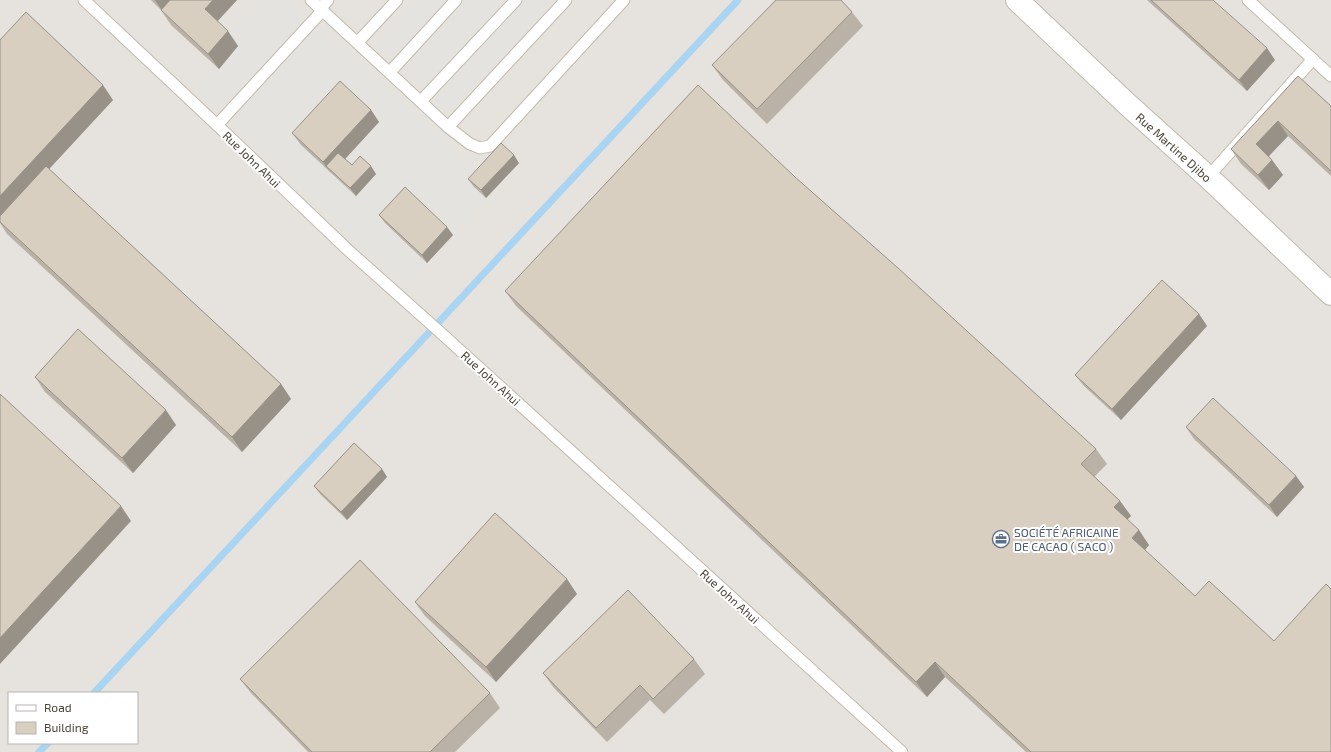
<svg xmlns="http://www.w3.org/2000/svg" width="1331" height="752" viewBox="0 0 1331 752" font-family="'Exo 2',sans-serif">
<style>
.industrial{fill:#e6e2dd;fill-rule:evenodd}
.parking{fill:#e5e3e0;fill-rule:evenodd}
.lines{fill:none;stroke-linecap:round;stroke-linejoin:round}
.stream{stroke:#a9d4f2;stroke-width:7}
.lane-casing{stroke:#c2bbae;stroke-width:13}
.street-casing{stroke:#c2bbae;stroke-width:24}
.lane{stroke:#fff;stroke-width:11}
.street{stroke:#fff;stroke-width:22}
.wall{fill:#bab2a6}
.shaded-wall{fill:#979187}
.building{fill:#d8cfc1;stroke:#979187}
.labels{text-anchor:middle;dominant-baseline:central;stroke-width:4;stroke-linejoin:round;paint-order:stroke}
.street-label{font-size:12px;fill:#4b4439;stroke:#fff}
.service-label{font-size:12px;fill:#4e5e75;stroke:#fff;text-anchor:start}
</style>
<rect width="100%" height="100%" fill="#f6f3ec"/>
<path class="industrial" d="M0,0H1331V752H0ZM9,693H137V743H9Z"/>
<g class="parking">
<path d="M261,0H289L481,179L486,198L408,284L199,90L238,46L228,36ZM379,122L344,161L358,174L356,196L331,174Z"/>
<polygon points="417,0 554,0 450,112 377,43"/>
</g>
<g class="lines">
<g class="stream">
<polyline points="94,693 738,0"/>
<polyline points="39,752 48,743"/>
</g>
<g class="lane-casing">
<g id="lane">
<polyline points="84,0 217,125 348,250 441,333 902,752"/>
<polyline points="311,0 448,127 470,144 480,148 490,146 624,0"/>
<polyline points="1248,0 1331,76"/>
<polyline points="321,8 328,0"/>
<polyline points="358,42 397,0"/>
<polyline points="390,72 456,0"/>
<polyline points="421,101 516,0"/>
<polyline points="217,125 323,10"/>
<polyline points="448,127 566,0"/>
<polyline points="1208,177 1313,59"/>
</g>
</g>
<g class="street-casing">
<polyline id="street" points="1017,0 1127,104 1208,177 1331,294"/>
</g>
<use href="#lane" class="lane"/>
<use href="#street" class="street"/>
</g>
<g class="wall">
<polygon points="151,0 237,0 217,21 238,46 219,69 171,25 161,10"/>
<polygon points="1147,0 1213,0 1275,60 1247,91"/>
<polygon points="852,12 863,26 767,124 723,80 712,65"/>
<polygon points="0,40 113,100 49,169 281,384 291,399 242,452 7,234 0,223"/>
<polygon points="1298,76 1331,106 1331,176 1288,136 1269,156 1272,160 1283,175 1269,190 1241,164 1231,149"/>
<polygon points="371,110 379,122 345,159 352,165 376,174 356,196 301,145 292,133"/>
<polygon points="519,163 486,198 474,187 468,179"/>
<polygon points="795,177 1096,449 1107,464 1094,477 1120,501 1131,516 1127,519 1149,545 1145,550 1331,752 1026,752 945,677 927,697 516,306 505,291"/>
<polygon points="379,215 453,235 427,263 385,223"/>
<polygon points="1199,314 1207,326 1121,420 1084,386 1075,375"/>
<polygon points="35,377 176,425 133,473 45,392"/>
<polygon points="1186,427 1296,476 1304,487 1277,517 1194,439"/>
<polygon points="382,469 387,477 347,520 320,494 314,486"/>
<polygon points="577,594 496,682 425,616 415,602"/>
<polygon points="694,659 705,674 664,714 650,700 607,742 554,688 543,673"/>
<polygon points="240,679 490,693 500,708 455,752 308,752 251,693"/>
</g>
<g class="shaded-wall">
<polygon points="155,0 179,0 164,13"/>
<polygon points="213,0 237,0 215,24 205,9"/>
<polygon points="228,31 238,46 219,69 208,54"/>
<polygon points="1267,48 1275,60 1247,91 1239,80"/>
<polygon points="103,85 113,100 0,222 0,196"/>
<polygon points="371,110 379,122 333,172 326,166 331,174 323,162"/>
<polygon points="1278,121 1288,136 1266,159 1256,144"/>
<polygon points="514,155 519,163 486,198 481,190"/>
<polygon points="1272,160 1283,175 1269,190 1258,175"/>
<polygon points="371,166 376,174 356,196 350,188"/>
<polygon points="447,227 453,235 427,263 422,255"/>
<polygon points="1199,314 1207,326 1121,420 1112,409"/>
<polygon points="281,384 291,399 242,452 232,437"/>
<polygon points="166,410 176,425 133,473 122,458"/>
<polygon points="382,469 387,477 347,520 341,512"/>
<polygon points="1296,476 1304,487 1277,517 1269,505"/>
<polygon points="1120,501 1131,516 1125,522 1114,507"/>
<polygon points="121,506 131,521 0,664 0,638"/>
<polygon points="1139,530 1149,545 1142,553 1132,538"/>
<polygon points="567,579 577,594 496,682 486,667"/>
<polygon points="935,662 945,677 927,697 916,682"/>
</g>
<g class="building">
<polygon points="170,0 213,0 205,9 228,31 208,54 161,10"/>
<polygon points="776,0 841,0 852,12 757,109 712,65"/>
<polygon points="1151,0 1213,0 1267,48 1239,80"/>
<polygon points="26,12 103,85 0,196 0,40"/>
<polygon points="1298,76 1331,106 1331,171 1278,121 1256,144 1272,160 1258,175 1231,149"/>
<polygon points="340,81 371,110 323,162 292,133"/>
<polygon points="698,85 795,177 898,268 1096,449 1081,464 1120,501 1114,507 1139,530 1132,538 1195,596 1209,581 1274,641 1326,584 1331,589 1331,752 1031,752 935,662 916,682 505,291"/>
<polygon points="501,143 514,155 481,190 468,179"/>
<polygon points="338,153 352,165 360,156 371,166 350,188 326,166"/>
<polygon points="46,166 281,384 232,437 0,222 0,216"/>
<polygon points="405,187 447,227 422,255 379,215"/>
<polygon points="1162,280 1199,314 1112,409 1075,375"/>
<polygon points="78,329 166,410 122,458 35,377"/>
<polygon points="0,394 121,506 0,638"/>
<polygon points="1213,398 1296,476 1269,505 1186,427"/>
<polygon points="354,443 382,469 341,512 314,486"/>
<polygon points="495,513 567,579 486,667 415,602"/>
<polygon points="360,560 490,693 430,752 312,752 240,679"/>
<polygon points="628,590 694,659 653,699 640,685 596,728 543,673"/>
</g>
<defs>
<g id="office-ring" transform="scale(0.9)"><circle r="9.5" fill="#fff" stroke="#5c6f8a" stroke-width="1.5"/><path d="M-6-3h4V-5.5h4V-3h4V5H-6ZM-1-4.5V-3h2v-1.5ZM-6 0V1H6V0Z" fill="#5c6f8a"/></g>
</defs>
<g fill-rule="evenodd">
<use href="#office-ring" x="1001" y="539"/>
</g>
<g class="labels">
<g class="street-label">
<text transform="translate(1174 147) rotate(42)">Rue Martine Djibo</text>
<text transform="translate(252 159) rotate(44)">Rue John Ahui</text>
<text transform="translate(491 378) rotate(42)">Rue John Ahui</text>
<text transform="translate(730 596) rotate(42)">Rue John Ahui</text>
</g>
<g class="service-label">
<text x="1014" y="532">SOCIÉTÉ AFRICAINE<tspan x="1014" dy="14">DE CACAO ( SACO )</tspan></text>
</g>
</g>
<rect x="8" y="692" width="130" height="52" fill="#ffffff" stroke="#b7b4b0"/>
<rect x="16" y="705" width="20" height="6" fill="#ffffff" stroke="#b7b4b0"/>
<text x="44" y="712" font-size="12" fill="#4b4439">Road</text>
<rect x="16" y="722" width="20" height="12" fill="#d8cfc1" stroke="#b7b4b0"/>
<text x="44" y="732" font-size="12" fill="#4b4439">Building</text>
</svg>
